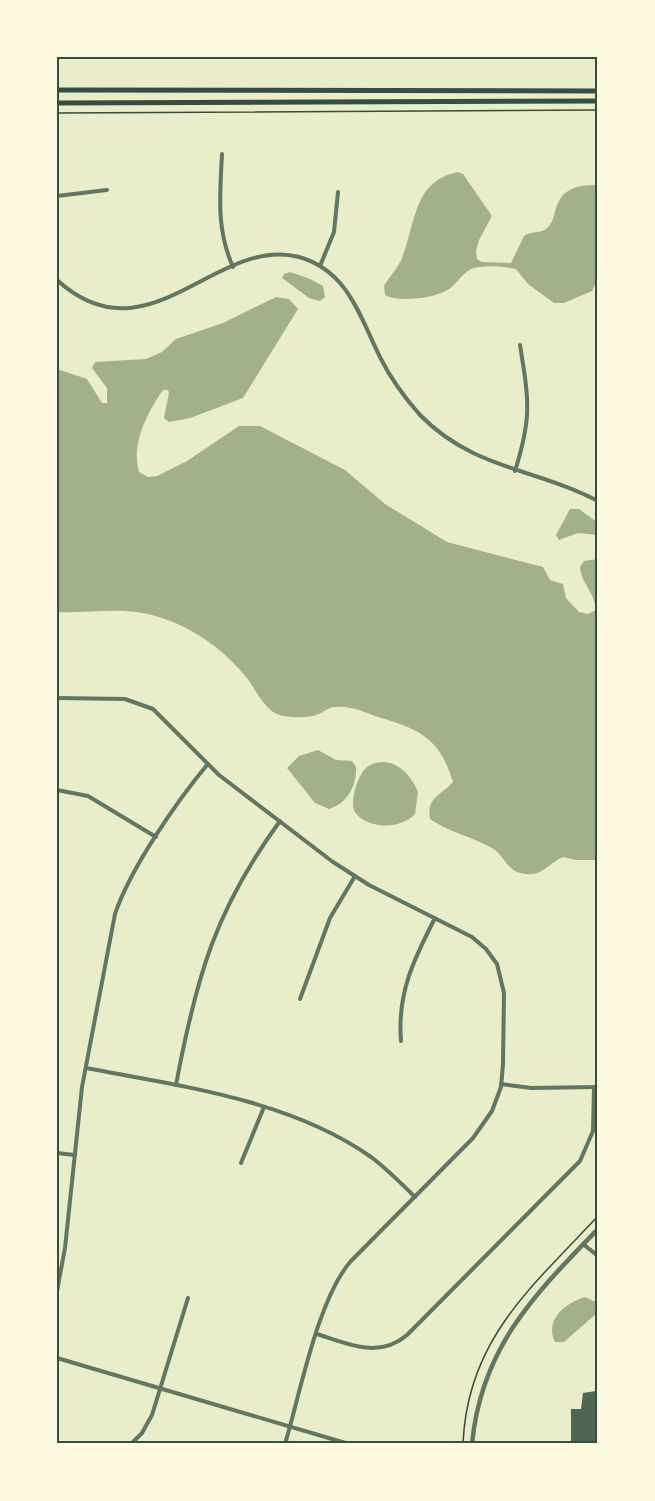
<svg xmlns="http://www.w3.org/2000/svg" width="655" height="1501" viewBox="0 0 655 1501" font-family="Lora,serif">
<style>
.water{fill:#a3b18a}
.building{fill:#4f6655}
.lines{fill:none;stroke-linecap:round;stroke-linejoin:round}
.path{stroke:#344e41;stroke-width:1.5}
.minor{stroke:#617663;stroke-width:4}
.tertiary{stroke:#617663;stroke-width:4.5}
.secondary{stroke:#344e41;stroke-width:5}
.neatline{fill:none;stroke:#344e41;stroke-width:2}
</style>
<rect width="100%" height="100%" fill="#e9edc9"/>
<g class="water">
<path d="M458,172L463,174L492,216L479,240L476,251L477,259L482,262L511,263L524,236C530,231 539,234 546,229C554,222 553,217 556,208C563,187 579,185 598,185V278L592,291L564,303H554L528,284L516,269C504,266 486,265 474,268C462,272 458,283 449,289C437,298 398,303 385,295L384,286C389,277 398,268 402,258C416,223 413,181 458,172Z"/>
<polygon points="290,272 310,279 323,286 325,297 320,301 309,298 282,278 284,274"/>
<path d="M276,297L289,299L298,309L243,398L190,418L169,422L164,418L169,393L168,390H163C147,413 131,444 139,472L148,477L157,476L187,461L239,426H260L345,470L385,504L447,542L543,567L550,580L563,584L566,598L579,612L588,614L596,610C595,593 581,583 580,567L584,561L598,559V860H575L563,857C550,862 543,876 526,874C506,873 505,854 490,847C468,835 453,834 430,819C426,797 442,795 453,782C439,736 418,729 375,716C362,711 350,706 335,707C329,707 325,711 319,714C309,718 294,718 283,716C264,712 257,690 246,677C218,642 172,613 125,611C103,610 80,613 57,612V369L87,379L102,403H107V388L92,368L95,362L146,359L162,352L176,339L223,323Z"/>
<polygon points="570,509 579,509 598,523 598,535 578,533 559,540 556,535"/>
<path d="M318,750L336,760L352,761L356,767C357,786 347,804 329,809L315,803L287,768L299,756Z"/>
<path d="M384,762C400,763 412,777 418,792L415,814C402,829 367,830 355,812C349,802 358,775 366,768C371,763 377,762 384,762Z"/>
<path d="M585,1297L598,1303L597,1313L564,1342H555C544,1320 565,1303 585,1297Z"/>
</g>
<polygon class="building" points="596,1391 598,1393 598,1444 571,1444 571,1409 581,1409 583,1393"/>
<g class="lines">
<g class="path">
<polyline points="57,113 598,110"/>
<path d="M463,1444C467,1339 533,1286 598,1216"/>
</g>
<g class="minor">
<path d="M222,154C220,195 216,229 233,267"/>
<polyline points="57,196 107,190"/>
<polyline points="320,266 334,232 338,192"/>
<path d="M57,280C148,363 216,235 299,257C349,271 360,318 381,359C391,379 405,398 420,415C474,470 535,468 598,501"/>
<path d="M515,471C532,417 529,401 520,345"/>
<path d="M57,698L125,699L153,709L219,775L333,862L369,885L472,937L486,949L497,964L504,993L503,1064L501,1087L492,1111L473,1138L351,1261C318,1298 300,1394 285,1444"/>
<polyline points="57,790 88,796 156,837"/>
<polyline points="300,999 330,918 355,876"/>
<path d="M401,1041C397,993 414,959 435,918"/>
<path d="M86,1068C180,1086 291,1100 371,1157C387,1169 401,1183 415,1197"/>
<polyline points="501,1084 531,1088 598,1087"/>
<path d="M176,1085C196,978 215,910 280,821"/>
<polyline points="57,1153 75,1155"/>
<polyline points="241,1163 264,1107"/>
<polyline points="583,1244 598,1256"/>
<path d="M57,1291L65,1248L82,1087L115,914C130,869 177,801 207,765"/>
<path d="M317,1334C349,1344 379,1359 407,1335L580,1161L593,1131L594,1087"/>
<polyline points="57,1358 349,1444"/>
<polyline points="131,1444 142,1433 152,1415 188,1298"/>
</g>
<path class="tertiary" d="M472,1444C481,1348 534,1295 598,1229"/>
<g class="secondary">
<polyline points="57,90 598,91"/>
<polyline points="57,103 598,101"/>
</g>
</g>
<rect width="655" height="1501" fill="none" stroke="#fefae0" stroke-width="117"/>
<rect x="58" y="58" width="538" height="1384" class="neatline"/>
</svg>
